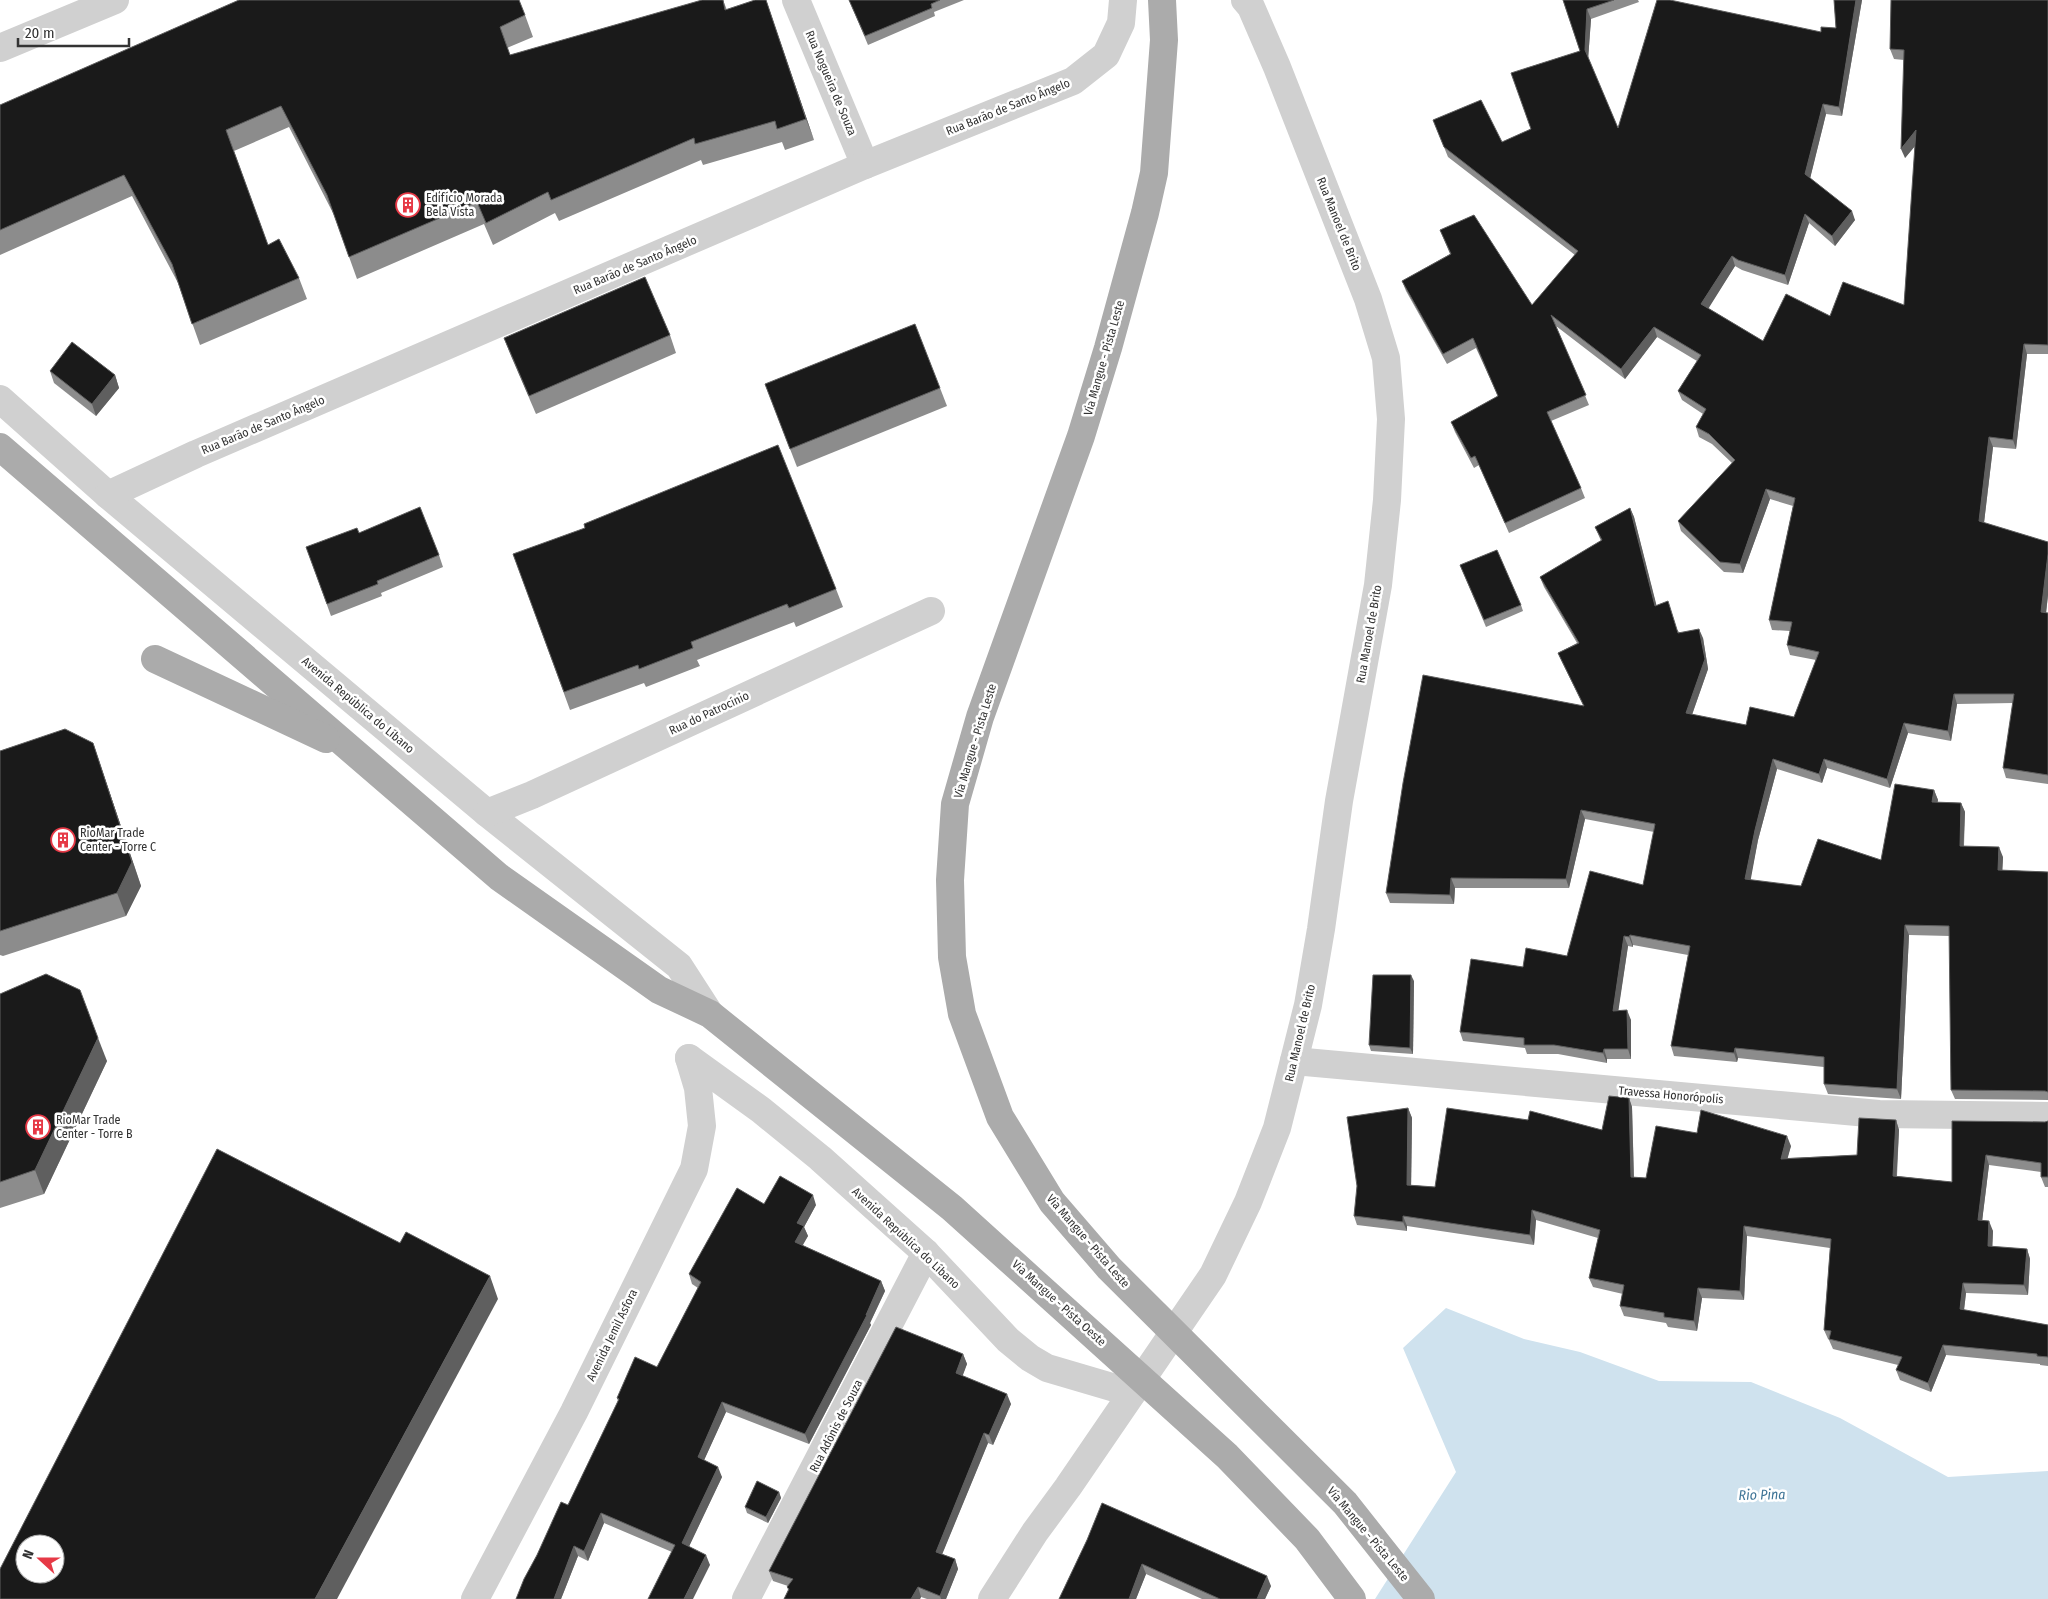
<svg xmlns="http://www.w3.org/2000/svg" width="2048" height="1599" viewBox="0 0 2048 1599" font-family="'Fira Sans Condensed',sans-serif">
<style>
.water{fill:#cfe2ee}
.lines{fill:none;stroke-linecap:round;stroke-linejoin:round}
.minor{stroke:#d0d0d0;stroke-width:28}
.major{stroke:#ababab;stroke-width:28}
.wall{fill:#8c8c8c}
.shaded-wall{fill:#5f5f5f}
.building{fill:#1a1a1a;stroke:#5f5f5f;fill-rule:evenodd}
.labels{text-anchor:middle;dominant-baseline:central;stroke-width:5;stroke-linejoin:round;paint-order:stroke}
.street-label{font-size:12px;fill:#333;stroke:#fff}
.poi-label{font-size:12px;fill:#333;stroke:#fff;text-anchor:start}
.water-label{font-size:14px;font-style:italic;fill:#3f7597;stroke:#fff}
</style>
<rect width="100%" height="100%" fill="#fff"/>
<polygon class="water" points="1446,1308 1524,1339 1580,1352 1659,1381 1751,1382 1840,1418 1948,1477 2048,1471 2048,1599 1375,1599 1456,1472 1403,1348"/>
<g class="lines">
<g class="minor">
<polyline points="796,0 865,165"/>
<polyline points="0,48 115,0"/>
<polyline points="0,399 108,495 487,813 679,966 710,1014"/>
<polyline points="108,495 196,454 865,165 1073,81 1106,55 1121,23 1123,0"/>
<polyline points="487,813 532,795 931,611"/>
<polyline points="689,1058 761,1110 820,1158 926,1253 1008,1340 1030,1358 1047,1368 1132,1393"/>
<polyline points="1294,1061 1879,1114 2048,1116"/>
<polyline points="475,1599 574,1412 694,1169 702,1126 698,1088 689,1058"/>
<polyline points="746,1599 926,1253"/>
<polyline points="992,1599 1035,1532 1068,1487 1213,1275 1248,1202 1277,1128 1308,1005 1321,929 1339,801 1378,585 1387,500 1391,419 1386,358 1368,299 1277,67 1251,7 1245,0"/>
</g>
<g class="major">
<polyline points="1162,0 1164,40 1154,173 1145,213 1108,348 1081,436 980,717 955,804 950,880 952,957 962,1014 1000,1117 1052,1202 1109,1268 1345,1503 1421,1599"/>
<polyline points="0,447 499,877 659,990 710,1014 952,1208 1227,1456 1307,1539 1352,1599"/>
<polyline points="155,659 326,739"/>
</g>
</g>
<g class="wall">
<polygon points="723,0 727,10 766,0 814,140 785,150 782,142 703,165 701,160 559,221 555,213 493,245 484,224 357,279 334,215 289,127 234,151 268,245 299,278 307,299 200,345 178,283 132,196 0,255 0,105 525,15 533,37 507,48 510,55"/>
<polygon points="849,0 964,0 934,12 935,16 868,45"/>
<polygon points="1563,0 1638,0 1639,2 1591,19 1588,59 1618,128 1821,32 1836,28 1834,0 1862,0 1842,116 1826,114 1810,178 1855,220 1835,246 1809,223 1788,285 1742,270 1735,266 1708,308 1763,341 1830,316 1904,305 1915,146 1905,158 1904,60 1894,59 1890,49 2048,0 2048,354 2027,354 2016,449 1993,447 1984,523 2048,542 2048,595 2046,613 2048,613 2048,792 2048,784 2006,778 2003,768 2013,703 1957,704 1951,741 1908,733 1890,788 1827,768 1822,783 1777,769 1758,840 1750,880 1801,886 1881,860 1934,790 1938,800 1937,802 1961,803 1965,812 1964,846 2003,857 2002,870 2048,872 2048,1100 1955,1099 1951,1090 1950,936 1909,935 1901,1099 1828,1094 1824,1084 1824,1067 1738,1058 1737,1062 1674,1056 1671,1046 1688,955 1633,945 1633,947 1628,946 1618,1010 1631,1020 1631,1059 1607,1059 1607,1063 1558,1054 1527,1054 1525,1048 1463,1041 1460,1032 1523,967 1567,956 1643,885 1654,832 1585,819 1569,888 1455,888 1454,904 1390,903 1386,893 1583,705 1562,662 1558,653 1577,643 1544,587 1540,577 1601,541 1595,527 1630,508 1634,517 1656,605 1679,632 1703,638 1708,669 1692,715 1746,725 1794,717 1816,660 1790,655 1787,645 1790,631 1772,630 1769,620 1793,506 1770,499 1743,573 1724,572 1681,531 1678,521 1732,463 1712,444 1699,437 1696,427 1703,414 1682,400 1678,391 1697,361 1657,337 1625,379 1556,326 1589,405 1551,421 1581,488 1585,498 1509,533 1479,465 1474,468 1455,432 1451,422 1498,396 1476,348 1447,364 1406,291 1402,281 1450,254 1440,230 1532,305 1575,255 1448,157 1433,120 1502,142 1531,129 1580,51"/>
<polygon points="670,335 676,353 536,414 511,356 504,338"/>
<polygon points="50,371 115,375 119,388 96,416 54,383"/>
<polygon points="765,384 940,388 947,406 797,467"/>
<polygon points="359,533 439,555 443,567 381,593 382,596 331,616 306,547"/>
<polygon points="513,554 836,589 843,607 796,627 794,622 697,660 700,666 646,687 644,683 570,710"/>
<polygon points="1460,565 1521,605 1523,611 1486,627"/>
<polygon points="93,743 141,886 126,916 3,956 0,955 0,751"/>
<polygon points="1414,981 1413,1054 1371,1051 1369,1045"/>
<polygon points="0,994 107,1061 44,1194 0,1208"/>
<polygon points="1629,1098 1632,1107 1634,1177 1646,1178 1697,1133 1791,1146 1787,1158 1857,1155 1896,1120 1899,1130 1897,1176 1952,1182 1952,1121 2045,1122 2048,1121 2048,1187 2045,1187 2041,1177 2041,1172 1989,1165 1982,1221 1993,1231 1992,1247 2027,1249 2030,1259 2028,1295 1966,1293 1964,1310 2048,1325 2048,1366 2040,1365 2040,1364 1946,1355 1931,1392 1900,1380 1896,1370 1898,1365 1833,1349 1829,1340 1828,1339 1824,1330 1830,1248 1747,1236 1744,1300 1702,1298 1697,1331 1668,1327 1666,1323 1624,1316 1620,1306 1623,1294 1593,1287 1589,1278 1598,1238 1536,1220 1534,1245 1407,1226 1407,1231 1357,1225 1354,1216 1408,1108 1412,1118 1411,1185 1435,1187 1528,1120 1602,1130"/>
<polygon points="764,1204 816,1205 804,1227 808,1236 802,1245 881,1281 885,1291 870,1323 871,1325 809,1444 726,1412 704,1460 722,1477 689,1546 710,1565 672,1552 604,1523 588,1561 578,1556 561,1599 568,1505 618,1401 617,1398 657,1367 698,1288 692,1284 689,1274"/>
<polygon points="963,1354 967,1364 962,1376 1011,1404 993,1445 988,1443 942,1554 955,1559 958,1569 946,1599 927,1599 921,1597 920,1599 784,1599 788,1590 787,1587 788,1586 773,1581 769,1571"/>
<polygon points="779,1492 781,1498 768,1523 747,1513 745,1507"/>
<polygon points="1087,1540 1271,1586 1265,1599 1202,1599 1146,1574 1136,1599 1059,1599"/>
</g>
<g class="shaded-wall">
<polygon points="766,0 772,18 814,140 806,119"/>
<polygon points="1856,0 1862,0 1842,116 1839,107"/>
<polygon points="1587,9 1591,19 1588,60 1585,50"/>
<polygon points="1823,104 1826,114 1809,183 1805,174"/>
<polygon points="1916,130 1920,140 1905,158 1901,149"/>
<polygon points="1852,211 1855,220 1835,246 1832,236"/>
<polygon points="1805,214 1809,223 1788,285 1785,275"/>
<polygon points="1732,256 1735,266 1705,314 1701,304"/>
<polygon points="1654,327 1657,337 1625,379 1621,369"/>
<polygon points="2024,344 2027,354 2016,449 2013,440"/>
<polygon points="115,375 119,388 96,416 92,404"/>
<polygon points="1989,437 1993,447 1983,531 1979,521"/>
<polygon points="1766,489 1770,499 1743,573 1740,564"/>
<polygon points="1630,508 1634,517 1659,615 1655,606"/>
<polygon points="2048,554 2048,595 2045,622 2041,612"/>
<polygon points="1699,629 1703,638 1708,669 1689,723 1686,713"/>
<polygon points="1954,694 1957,704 1951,741 1948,731"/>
<polygon points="1904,723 1908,733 1890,788 1887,779"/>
<polygon points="93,743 141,886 126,916 117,893"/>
<polygon points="1773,759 1777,769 1758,840 1749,889 1745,879 1755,830"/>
<polygon points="1824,759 1827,768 1822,783 1819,774"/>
<polygon points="1934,790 1938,800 1936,812 1932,802"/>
<polygon points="1961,803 1965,812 1963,856 1960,846"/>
<polygon points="1581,810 1585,819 1569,888 1566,879"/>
<polygon points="1999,847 2003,857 2002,880 1998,870"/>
<polygon points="1451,878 1455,888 1454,904 1450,895"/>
<polygon points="1905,925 1909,935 1901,1099 1897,1089"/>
<polygon points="1630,935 1633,945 1633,947 1629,937"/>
<polygon points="1624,936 1628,946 1617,1020 1613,1011"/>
<polygon points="1411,975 1414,981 1413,1054 1410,1048"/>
<polygon points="1627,1010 1631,1020 1631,1059 1628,1049"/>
<polygon points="98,1038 107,1061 44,1194 35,1170"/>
<polygon points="1735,1048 1738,1058 1737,1062 1734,1053"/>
<polygon points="1604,1049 1607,1059 1607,1063 1603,1053"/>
<polygon points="1629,1098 1632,1107 1634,1186 1631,1177"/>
<polygon points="1408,1108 1412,1118 1411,1194 1407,1185"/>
<polygon points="1896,1120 1899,1130 1896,1185 1893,1176"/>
<polygon points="1787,1136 1791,1146 1785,1168 1781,1159"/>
<polygon points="1986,1155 1989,1165 1981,1230 1978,1220"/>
<polygon points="813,1195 816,1205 804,1227 808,1236 799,1252 795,1242 797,1223"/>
<polygon points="1532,1210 1536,1220 1534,1245 1530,1235"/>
<polygon points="1403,1216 1407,1226 1407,1231 1403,1222"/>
<polygon points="1989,1221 1993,1231 1992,1256 1988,1246"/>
<polygon points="1744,1226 1747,1236 1744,1300 1740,1291"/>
<polygon points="2027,1249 2030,1259 2028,1295 2024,1285"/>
<polygon points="490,1276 498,1299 337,1599 315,1599"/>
<polygon points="881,1281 885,1291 870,1323 871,1325 809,1444 805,1434 866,1315"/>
<polygon points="1963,1283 1966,1293 1963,1318 1960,1309"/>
<polygon points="1698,1288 1702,1298 1697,1331 1694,1321"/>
<polygon points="1943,1345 1946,1355 1931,1392 1928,1383"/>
<polygon points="963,1354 967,1364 960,1383 956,1373"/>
<polygon points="1007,1394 1011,1404 993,1445 989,1435"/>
<polygon points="722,1402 726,1412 701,1467 698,1457"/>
<polygon points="984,1433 988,1443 939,1562 936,1552"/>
<polygon points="718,1467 722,1477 686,1553 682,1543"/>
<polygon points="779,1492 781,1498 768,1523 766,1517"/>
<polygon points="601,1513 604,1523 588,1561 584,1551"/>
<polygon points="574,1546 578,1556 561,1599 554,1599"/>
<polygon points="706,1555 710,1565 693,1599 684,1599"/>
<polygon points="955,1559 958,1569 946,1599 941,1599 940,1596"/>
<polygon points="1142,1564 1146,1574 1136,1599 1129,1599"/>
<polygon points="1267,1576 1271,1586 1265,1599 1257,1599"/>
<polygon points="918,1587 921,1597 920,1599 911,1599"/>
</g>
<g class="building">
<polygon points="239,0 519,0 525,15 500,27 510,55 702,0 723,0 725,10 755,0 766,0 806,119 777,129 775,121 695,144 694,138 551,200 548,192 486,223 477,202 349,257 327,195 281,106 226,130 268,245 279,239 299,278 192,324 172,264 124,175 0,230 0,105"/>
<polygon points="849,0 940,0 931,4 932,8 865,36"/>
<polygon points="1563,0 1614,0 1587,9 1585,50 1618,128 1657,0 1670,0 1821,32 1821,27 1836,28 1834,0 1856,0 1839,107 1823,104 1805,174 1852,211 1832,236 1805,214 1785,275 1738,260 1732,256 1701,304 1763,341 1786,294 1830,316 1843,282 1904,305 1916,130 1901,149 1904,50 1890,49 1891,0 2048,0 2048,345 2024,344 2013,440 1989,437 1979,521 2048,542 2048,554 2041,612 2048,613 2048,775 2003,768 2014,694 1954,694 1948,731 1904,723 1887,779 1824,759 1819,774 1773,759 1755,830 1745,879 1801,886 1818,839 1881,860 1895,784 1934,790 1932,802 1961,803 1960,846 1999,847 1998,870 2048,872 2048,1092 2045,1091 1951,1090 1949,926 1905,925 1897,1089 1824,1084 1824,1057 1735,1048 1734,1053 1671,1046 1690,946 1630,935 1629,937 1624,936 1613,1011 1627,1010 1628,1049 1604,1049 1603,1053 1554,1045 1524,1045 1524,1038 1460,1032 1471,959 1523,967 1526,948 1567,956 1590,871 1643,885 1655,824 1581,810 1566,879 1451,878 1450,895 1386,893 1403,783 1423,675 1584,706 1558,653 1579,643 1540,577 1602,540 1595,527 1630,508 1655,606 1668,601 1678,633 1699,629 1705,659 1686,713 1746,725 1750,707 1794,717 1819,652 1787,645 1792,622 1769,620 1795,498 1766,489 1740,564 1720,562 1678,521 1735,460 1709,434 1696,427 1706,409 1678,391 1701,355 1654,327 1621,369 1551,315 1586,395 1547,412 1581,488 1505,523 1475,456 1471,458 1451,422 1498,396 1473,338 1443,354 1402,281 1451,254 1440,230 1474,215 1532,305 1578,251 1444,147 1433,120 1481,100 1502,142 1531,129 1511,73 1580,51"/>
<polygon points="645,277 670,335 529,396 504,338"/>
<polygon points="915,324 940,388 790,449 765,384"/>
<polygon points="72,342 115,375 92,404 50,371"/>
<polygon points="778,445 836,589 789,608 787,604 691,642 693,648 639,669 638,665 564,692 513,554 585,528 584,524"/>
<polygon points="420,507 439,555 377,581 378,584 327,604 306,547 357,528 359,533"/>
<polygon points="1497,550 1521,605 1484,620 1460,565"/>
<polygon points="65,729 93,743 132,862 117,893 0,931 0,751"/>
<polygon points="46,974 80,990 98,1038 35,1170 0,1182 0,994"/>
<polygon points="1373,975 1411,975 1410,1048 1369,1045"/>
<polygon points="1609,1096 1629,1098 1631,1177 1646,1178 1656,1126 1697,1133 1701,1110 1787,1136 1781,1159 1857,1155 1859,1118 1896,1120 1893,1176 1952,1182 1952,1121 2045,1122 2048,1121 2048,1177 2041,1177 2041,1163 1986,1155 1978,1220 1989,1221 1988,1246 2027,1249 2024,1285 1963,1283 1960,1309 2048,1325 2048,1357 2037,1356 2037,1354 1943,1345 1928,1383 1896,1370 1902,1357 1829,1339 1831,1331 1824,1330 1831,1239 1744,1226 1740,1291 1698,1288 1694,1321 1664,1317 1664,1313 1620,1306 1624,1285 1589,1278 1600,1230 1532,1210 1530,1235 1403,1216 1403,1222 1354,1216 1357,1186 1347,1117 1408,1108 1407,1185 1435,1187 1447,1108 1528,1120 1530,1111 1602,1130"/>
<path d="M217,1149L400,1243L406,1232L490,1276L315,1599H0V1569ZM25,1544H55V1574H25Z"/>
<polygon points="780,1176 813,1195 797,1223 804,1226 795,1242 881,1281 866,1315 867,1315 805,1434 722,1402 698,1457 718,1467 682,1543 706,1555 684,1599 648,1599 675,1545 601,1513 584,1551 574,1546 554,1599 516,1599 524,1579 537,1555 561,1502 568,1505 619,1399 617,1398 635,1357 657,1367 701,1282 689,1274 737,1188 764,1204"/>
<polygon points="896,1327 963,1354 956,1373 1007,1394 989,1435 984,1433 936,1552 955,1559 940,1596 918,1587 911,1599 784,1599 789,1589 787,1587 793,1579 769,1571"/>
<polygon points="757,1481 779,1492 766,1517 745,1507"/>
<polygon points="1102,1503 1267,1576 1257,1599 1220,1599 1142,1564 1129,1599 1059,1599 1087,1540"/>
</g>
<defs>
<g id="building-ring" transform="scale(1.25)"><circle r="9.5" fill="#fff" stroke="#e63946" stroke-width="1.5"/><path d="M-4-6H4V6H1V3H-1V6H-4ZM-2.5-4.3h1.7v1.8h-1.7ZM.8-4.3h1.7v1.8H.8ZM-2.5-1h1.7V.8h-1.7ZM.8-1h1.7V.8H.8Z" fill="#e63946"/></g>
</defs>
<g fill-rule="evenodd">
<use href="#building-ring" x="408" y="205"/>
<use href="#building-ring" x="63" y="840"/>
<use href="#building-ring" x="38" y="1127"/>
</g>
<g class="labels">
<g class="street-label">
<text transform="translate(831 83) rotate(67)">Rua Nogueira de Souza</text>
<text transform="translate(1008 107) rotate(-22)">Rua Barão de Santo Ângelo</text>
<text transform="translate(1339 224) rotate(68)">Rua Manoel de Brito</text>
<text transform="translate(635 265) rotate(-23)">Rua Barão de Santo Ângelo</text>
<text transform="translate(1104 358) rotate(-74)">Via Mangue - Pista Leste</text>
<text transform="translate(263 425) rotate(-23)">Rua Barão de Santo Ângelo</text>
<text transform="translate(1369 634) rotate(-80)">Rua Manoel de Brito</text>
<text transform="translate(358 705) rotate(40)">Avenida República do Líbano</text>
<text transform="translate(709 713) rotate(-25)">Rua do Patrocínio</text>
<text transform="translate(975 741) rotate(-73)">Via Mangue - Pista Leste</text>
<text transform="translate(1300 1033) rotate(-77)">Rua Manoel de Brito</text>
<text transform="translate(1671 1095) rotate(5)">Travessa Honorópolis</text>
<text transform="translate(906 1238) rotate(43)">Avenida República do Líbano</text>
<text transform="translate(1088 1241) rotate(49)">Via Mangue - Pista Leste</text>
<text transform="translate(1059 1303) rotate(42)">Via Mangue - Pista Oeste</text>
<text transform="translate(612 1335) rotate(-64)">Avenida Jemil Asfora</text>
<text transform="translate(836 1426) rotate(-63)">Rua Adônis de Souza</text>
<text transform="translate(1368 1534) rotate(50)">Via Mangue - Pista Leste</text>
</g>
<g class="poi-label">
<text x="426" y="198">Edifício Morada<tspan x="426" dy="14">Bela Vista</tspan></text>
<text x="80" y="833">RioMar Trade<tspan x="80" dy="14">Center - Torre C</tspan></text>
<text x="56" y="1120">RioMar Trade<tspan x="56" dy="14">Center - Torre B</tspan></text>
</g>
<g class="water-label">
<text transform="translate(1762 1495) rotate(-1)">Rio Pina</text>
</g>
</g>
<g transform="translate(40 1559) rotate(291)"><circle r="24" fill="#ffffff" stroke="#adadad"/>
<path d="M0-4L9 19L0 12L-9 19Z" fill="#e63946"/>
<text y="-8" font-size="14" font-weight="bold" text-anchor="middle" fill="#333333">N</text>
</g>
<path d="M18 38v8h111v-8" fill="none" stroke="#333333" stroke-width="2.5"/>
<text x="25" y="38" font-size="15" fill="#333333" stroke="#ffffff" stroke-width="4" paint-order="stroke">20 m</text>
</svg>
